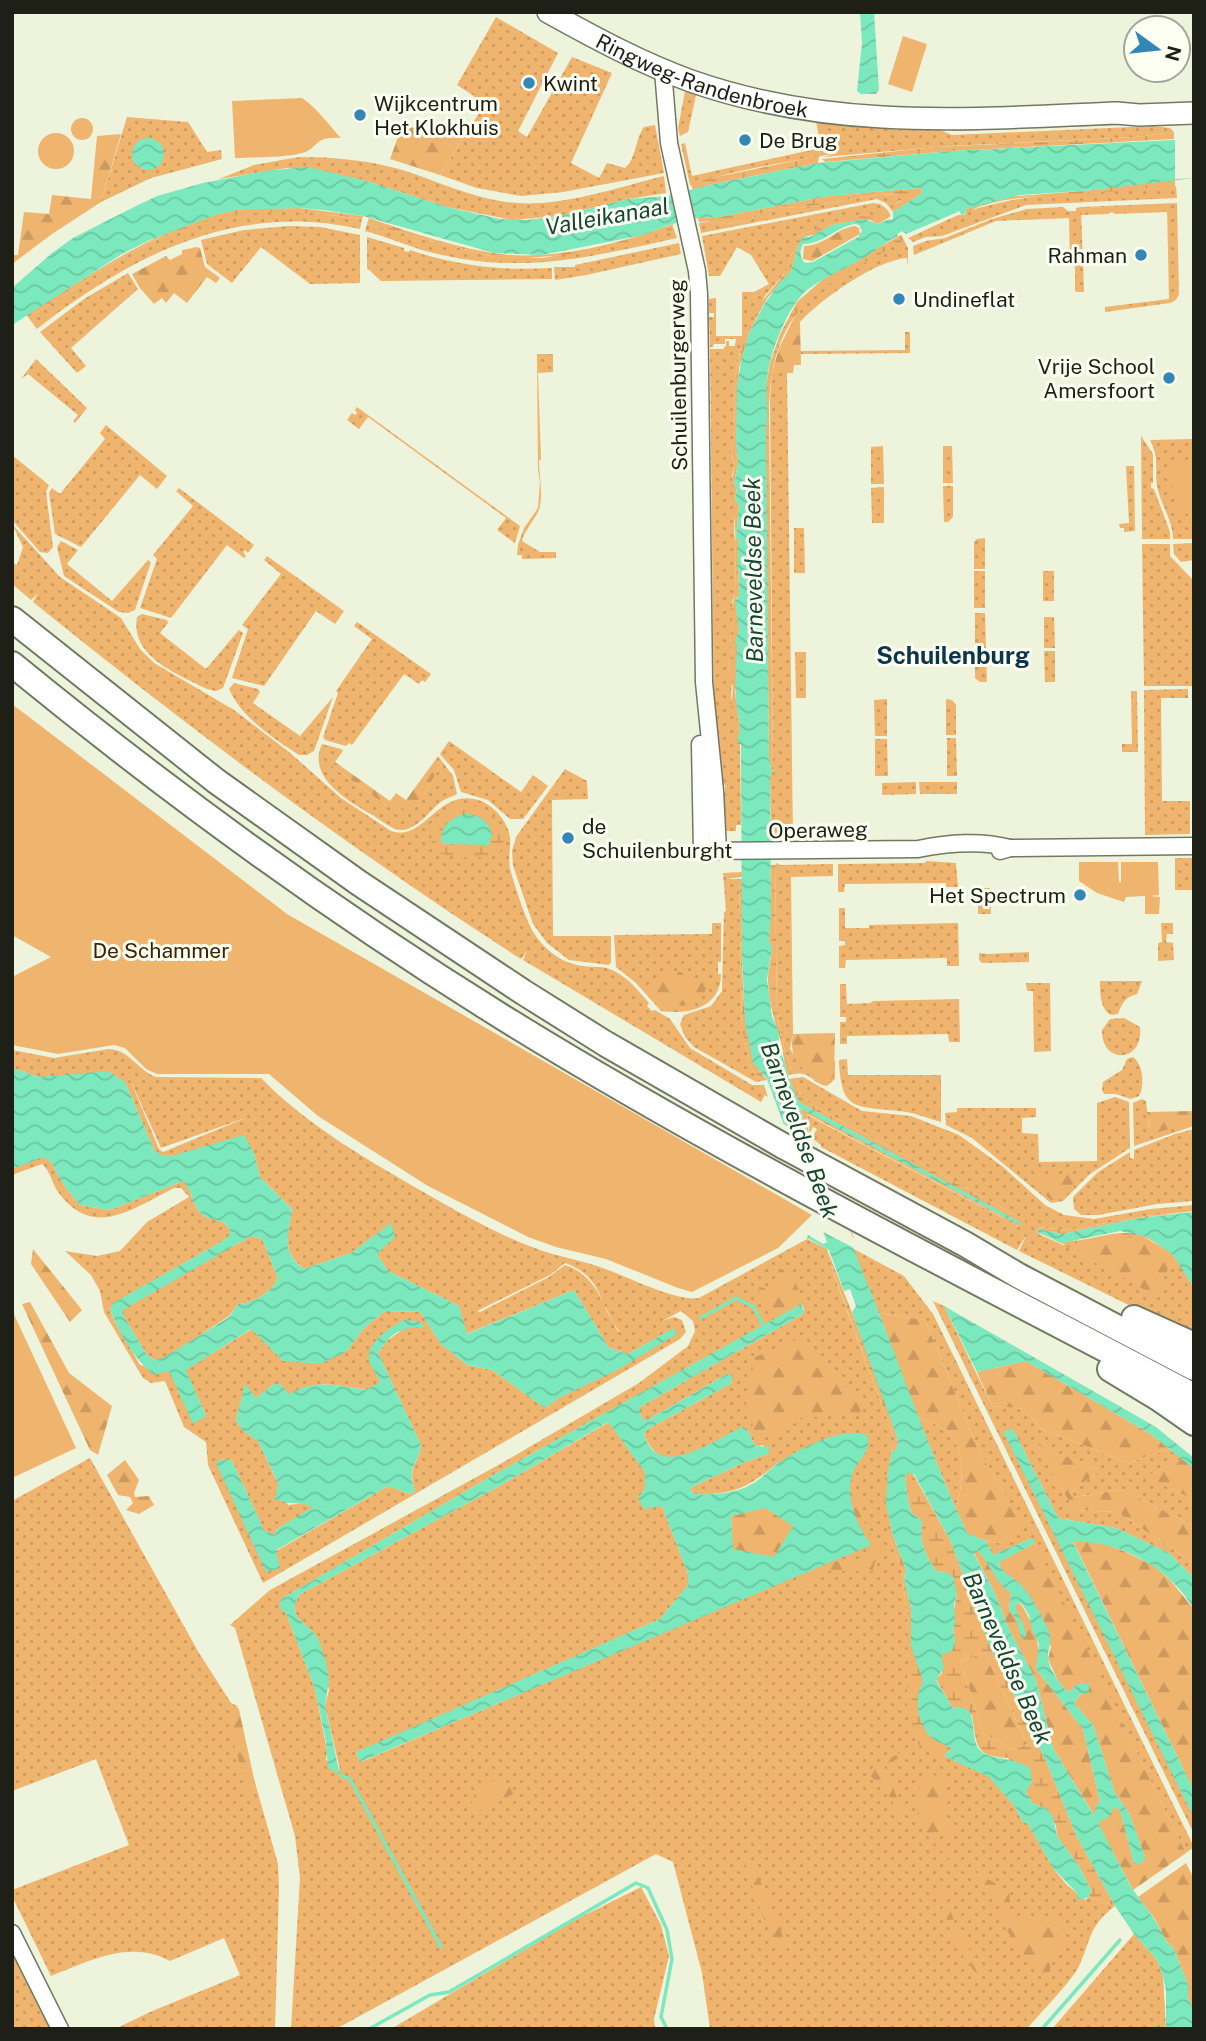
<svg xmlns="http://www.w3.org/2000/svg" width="1206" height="2041" viewBox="0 0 1206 2041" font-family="'Public Sans',sans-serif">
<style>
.grass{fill:url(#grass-dots);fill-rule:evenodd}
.forest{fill:url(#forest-firs)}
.wetland{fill:url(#wetland-marsh);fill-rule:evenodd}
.green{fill:#efb46e}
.water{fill:url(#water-waves);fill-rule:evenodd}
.pier{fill:#eef3dc}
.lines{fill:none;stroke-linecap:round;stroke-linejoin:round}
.stream{stroke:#7be8bd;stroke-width:3.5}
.minor-casing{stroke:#737863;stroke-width:19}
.major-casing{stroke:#737863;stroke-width:24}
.highway-casing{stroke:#737863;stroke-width:28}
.minor{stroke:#fff;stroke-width:16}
.major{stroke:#fff;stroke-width:21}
.highway{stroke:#fff;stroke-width:24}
.poi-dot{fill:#3387b7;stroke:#fcfff1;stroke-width:2.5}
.labels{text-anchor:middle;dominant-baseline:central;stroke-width:6;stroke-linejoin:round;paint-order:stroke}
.street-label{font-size:21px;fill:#1e2018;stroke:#fcfff1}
.poi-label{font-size:21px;fill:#1e2018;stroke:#fcfff1;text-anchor:start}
.park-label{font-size:21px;fill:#3c2301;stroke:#fcfff1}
.water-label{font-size:23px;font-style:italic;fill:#154533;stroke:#fcfff1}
.quarter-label{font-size:24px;font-weight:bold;fill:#0c354c;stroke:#fcfff1}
</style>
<defs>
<pattern id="grass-dots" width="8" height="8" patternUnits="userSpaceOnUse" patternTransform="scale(1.75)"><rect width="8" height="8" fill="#efb46e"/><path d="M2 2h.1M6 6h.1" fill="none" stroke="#cc9a5f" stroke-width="1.8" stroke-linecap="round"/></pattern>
<pattern id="forest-firs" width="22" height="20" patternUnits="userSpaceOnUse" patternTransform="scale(1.75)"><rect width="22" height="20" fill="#efb46e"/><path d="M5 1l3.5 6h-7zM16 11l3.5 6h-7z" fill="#cc9a5f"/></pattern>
<pattern id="wetland-marsh" width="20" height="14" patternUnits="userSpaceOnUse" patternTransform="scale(1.75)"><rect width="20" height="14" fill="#efb46e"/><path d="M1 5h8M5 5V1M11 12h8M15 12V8" fill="none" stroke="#cc9a5f"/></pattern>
<pattern id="water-waves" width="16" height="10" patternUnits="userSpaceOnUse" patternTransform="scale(1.75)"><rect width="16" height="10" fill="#7be8bd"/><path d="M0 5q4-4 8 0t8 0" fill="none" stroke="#6ac7a2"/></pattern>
</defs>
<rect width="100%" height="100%" fill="#eef3dc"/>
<g class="grass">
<path d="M496,17L558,53L518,131L527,137L572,57L612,73L571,163L599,178L607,163L625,168C636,160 635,139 644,127L655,125L664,173L563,192L521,196L477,188L440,175L481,110L472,101L474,96L457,85Z"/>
<polygon points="685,91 708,96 707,98 696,95 688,132 680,136 678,128"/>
<polygon points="127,117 188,122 207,152 221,150 222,159 151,178 101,202"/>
<polygon points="1154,119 1154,124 952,131 951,127"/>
<polygon points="816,121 898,130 940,130 952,135 1154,126 1170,128 1174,132 1135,137 950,146 823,157 836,153 821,148"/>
<path d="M815,131L818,150L832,154C784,163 736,169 690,185L681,144L685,143L692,176L816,149Z"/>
<path d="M299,157C332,157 367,160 399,169C435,180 469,197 506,202C558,209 614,188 664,176L666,193L628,199L559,216L512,220L447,207L363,180L287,168L219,179L254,165Z"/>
<path d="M1176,186L1177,198L1026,205L942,236L926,237L913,242L908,238L958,215H965L969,211C1035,190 1107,190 1176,186Z"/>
<polygon points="901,194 901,200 893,206 895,211 893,212 886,203 877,199 701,233 699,223 714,221 727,224 748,221 767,211 784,207 800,208 876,195"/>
<polygon points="873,203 880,204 887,209 878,219 825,224 816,230 802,234 797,238 787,270 765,296 740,351 735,377 734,442 731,453 735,465 732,475 734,490 734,532 736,542 735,595 732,602 733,626 730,634 732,651 728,666 732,680 731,697 737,721 737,745 740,745 741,825 736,825 736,831 724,831 723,793 725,792 725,785 722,784 714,722 710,349 723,349 726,346 726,341 729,341 729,346 735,346 736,339 725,339 725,344 714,344 713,347 710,347 709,317 714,317 714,313 709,313 709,299 716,298 716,336 742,336 742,292 754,292 769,284 751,255 737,247 720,276 709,276 702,236"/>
<polygon points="1177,203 1179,294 1176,300 1170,303 1105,312 1105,307 1169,299 1167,206 1081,208 1084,292 1076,292 1075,289 1075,262 1070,262 1069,218 996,221 914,255 913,246 926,241 945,238 992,219 1027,209 1063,207 1068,211 1076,211 1076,208 1081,207"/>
<path d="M299,211L362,219L360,229C237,201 131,255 37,329L28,317C61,299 91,276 124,257C153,240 186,226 218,217C243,210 273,212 299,211Z"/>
<path d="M367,224L494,257L543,258L640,241L673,227L677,238C595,256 527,274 442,255C416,250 391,238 365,231Z"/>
<polygon points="289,226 320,227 360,235 360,283 310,284 261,247 232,283 207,264 201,240 244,230"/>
<path d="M367,237L404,248V251L409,252L410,250C457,266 503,271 552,268V279L381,281L367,268Z"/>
<path d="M904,240L908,248V266L907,258C876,260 821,299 800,322L795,316C821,279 866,262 904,240Z"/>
<polygon points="679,243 681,254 586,275 555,280 554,267 575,267 575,265"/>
<polygon points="128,273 138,289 71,348 86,366 77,373 40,332 84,299"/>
<polygon points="905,332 910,332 910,353 801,354 800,351 905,350"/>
<path d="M537,354H553V372L538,373L541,459L539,461C539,476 543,491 540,506C538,517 525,528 522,541L540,552H556V558L522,559V555H517L518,545L524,528L538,508L540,482L538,470Z"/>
<polygon points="36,359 87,408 75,423 73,421 78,415 28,374 21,379"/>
<polygon points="772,373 787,373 793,840 771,838 770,776 773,771 770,397"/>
<polygon points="357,407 520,526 515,543 497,530 506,518 368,417 359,429 347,420 352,413 355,415 357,413 355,410"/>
<polygon points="106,425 167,476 157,489 140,475 81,547 55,534 49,493 52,488 60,494 105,439 100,433"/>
<polygon points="1141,436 1153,454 1153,483 1151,483 1151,488 1154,489 1170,532 1170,539 1142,539"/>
<path d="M1194,439V539H1173C1173,522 1162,506 1158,490C1153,471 1161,462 1150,440Z"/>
<polygon points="883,446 884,484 871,484 871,447"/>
<polygon points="943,446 952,446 953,483 943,483"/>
<polygon points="12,455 49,485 46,492 53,547 48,553 40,552 12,520"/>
<polygon points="1126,466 1134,466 1135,531 1124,532 1124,528 1120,528 1119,524 1129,523"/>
<polygon points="943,486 953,486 953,517 948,522 944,522"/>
<polygon points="884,487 884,523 872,523 871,488"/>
<polygon points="179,488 254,545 248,553 245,550 243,552 246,556 244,558 227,545 171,618 140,608 157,559 153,555 193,506 176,491"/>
<path d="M12,524L60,577L121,618L140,649L154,663L234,710L289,752L341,798L391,831C425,843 438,785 481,801C495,807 508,822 510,837C511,848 508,858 510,869C516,889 523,912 532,930C542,948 562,964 583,966C594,968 604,965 614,971C629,978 639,992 649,1003L647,1006L652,1011L655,1010L670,1019L690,1048L752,1085H764L768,1097L765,1095L761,1102L523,960L527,951L521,959C351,850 190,729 33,602L38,593L31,600L12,584V563L17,565L23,547Z"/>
<polygon points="794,528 804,528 805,573 794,573"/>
<polygon points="985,538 985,569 974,569 974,542 977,539"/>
<polygon points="61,541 78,550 67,564 112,601 148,560 151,562 135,610 128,613 119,612 64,576 57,547"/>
<polygon points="1194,543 1194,560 1181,562 1174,554 1173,544"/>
<polygon points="1142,544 1170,544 1170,556 1194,581 1194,686 1144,686"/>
<polygon points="267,556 344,611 335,624 316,611 264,686 232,678 248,629 242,625 281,574 264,560"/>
<rect x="974" y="571" width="11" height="37"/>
<rect x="1043" y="571" width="11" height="30"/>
<polygon points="975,613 985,613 986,649 975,649"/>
<path d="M142,614L167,620L168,623L160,633L206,669L239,630L243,633L223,688L216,691L207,689C178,674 130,657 137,617Z"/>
<polygon points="1044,617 1054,617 1055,648 1044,648"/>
<polygon points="357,622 431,674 425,682 422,680 419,684 404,674 352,745 349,743 346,746 325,740 323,737 338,693 336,691 372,639 354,626"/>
<polygon points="986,651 987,682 980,682 975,678 975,652"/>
<polygon points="1044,651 1055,651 1055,682 1045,682"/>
<polygon points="795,652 806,652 806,698 796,698"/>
<path d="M234,683L258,689L260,692L253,703L300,736L333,697L314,751L307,755H299C272,737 242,718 229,689Z"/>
<polygon points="1188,689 1188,698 1161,698 1162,801 1190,801 1190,834 1145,835 1144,690"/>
<polygon points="1131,691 1137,691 1138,752 1122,752 1122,744 1132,744"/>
<polygon points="887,699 887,736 875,736 874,700"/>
<polygon points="946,699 952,700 956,705 956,735 946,735"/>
<polygon points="947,738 956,738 957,776 947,776"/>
<polygon points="875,739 887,739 888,776 875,776"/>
<polygon points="449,741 521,792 533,775 548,786 523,819 510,819 488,800 461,792 454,770 440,754"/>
<path d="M322,744L341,749L343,751L332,766L387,806L423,796L441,765L436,759L438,756L453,776L457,794C452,797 447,798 442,801C430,810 419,828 403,830C393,831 382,821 374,816C350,802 306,778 322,744Z"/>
<polygon points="565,769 587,781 588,799 552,800 553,936 611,936 611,962 609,965 569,960 547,943 533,924 513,866 512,851 516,837"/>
<polygon points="916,782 916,794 882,795 882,783"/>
<polygon points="919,782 957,782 957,794 920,794"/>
<rect x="1175" y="858" width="19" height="32"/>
<polygon points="927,861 956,863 958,887 946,887 946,883 845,884 844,892 838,892 838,864 924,863"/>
<path d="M777,863L780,865L833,864V876L791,877L793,1034L790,1049L804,1070L819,1082L835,1060V1079L827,1086C812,1084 812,1071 793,1074L784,1048L777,1013L775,865Z"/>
<polygon points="742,872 742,877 726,879 739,879 742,1029 751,1067 761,1081 756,1082 694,1047 685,1037 680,1024 684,1015 711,1006 722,991 724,912 726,911 723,873"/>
<polygon points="978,888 990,888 991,914 978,914"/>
<polygon points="839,908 845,908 845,928 869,928 869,925 958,923 959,966 947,966 947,958 846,960 845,968 839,968 839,946 845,945 845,941 839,941"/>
<path d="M712,923H721V962H718V974H721C721,1008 688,1015 661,1011L636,983L616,967L614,935L712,934Z"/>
<polygon points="1161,923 1173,923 1173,941 1173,934 1167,934 1166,942 1173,943 1174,960 1158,961 1158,943 1162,942"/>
<polygon points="1029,952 1029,962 982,963 979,960 979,953 989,954"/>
<path d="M1100,981H1142L1137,994C1124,998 1123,1002 1118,1014L1111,1015C1100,1009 1100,993 1100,981Z"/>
<polygon points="1026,983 1050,983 1051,1051 1034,1052 1033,991 1027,991"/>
<polygon points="840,984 846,984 847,1004 870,1003 873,1001 959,999 960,1042 949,1042 948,1034 847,1036 847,1044 840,1044 840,1022 846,1022 846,1017 840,1017"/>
<path d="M1124,1018L1140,1027C1144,1063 1101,1065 1102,1030L1110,1019Z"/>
<path d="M109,1049C130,1050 137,1070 156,1077L261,1078C309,1127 368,1160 427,1194C460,1213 495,1233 532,1247C557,1257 583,1260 608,1270C629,1278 679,1302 699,1298L807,1239L827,1249L837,1284L894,1437L898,1440L890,1452L889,1536L902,1571L908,1627L944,1756L989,1776L1015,1807L1022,1821L1028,1824L1053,1868L1066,1884L1085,1900L1089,1897L1115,1906C1088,1927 1092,1938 1079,1966C1072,1981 1039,2014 1027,2029H710L702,1973L673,1862L656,1854L336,2029H291L300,1878L295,1836L235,1628L230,1625L270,1590L502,1463L639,1383L688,1346L695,1331L693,1321L681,1311L662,1321L674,1317L682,1320L686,1332L680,1339L263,1583L208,1465L206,1442L184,1427L165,1381L151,1383L143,1378L104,1312L100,1291L91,1275L65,1251L97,1256L120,1251L147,1222L189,1197L181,1188H174C132,1209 93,1240 58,1192C51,1182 51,1172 42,1164L12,1175V1169L43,1156L51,1162L65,1187L80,1205L110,1210L183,1181C193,1192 191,1200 198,1210C206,1224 230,1215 230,1235L221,1242L114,1303L110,1309L114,1320L140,1365L169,1370L206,1415L185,1370L252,1329L283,1361L346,1352L364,1328L385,1311L420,1312L441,1344L467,1365L492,1370L545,1408L557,1399L674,1328L628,1354L609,1348L574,1290L466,1334L459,1306L388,1271L377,1254L391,1224L351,1253L304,1269C280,1251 289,1235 292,1209L260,1177L254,1153L162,1156L154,1150L125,1082L39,1077L12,1068V1050L54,1058ZM128,1075L161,1148L248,1117L163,1152L159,1149ZM565,1263C606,1278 597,1306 621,1333L617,1330C603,1304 595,1274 565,1265L549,1277L480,1312L477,1311L550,1275ZM802,1304L804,1309L803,1314L640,1407V1414L643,1419H649L727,1374L732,1383L648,1429L644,1434C648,1446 658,1458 672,1459C685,1460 732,1435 747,1429L755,1446L763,1445L768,1454L745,1462L690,1488L693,1494C736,1495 747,1488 779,1462L662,1633L361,1762L356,1753L660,1619L688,1585V1574L662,1506L645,1488V1472L609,1422L503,1484L299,1595L294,1606L297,1617L317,1636L329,1690L325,1706L340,1770L326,1760L327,1751L315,1689L286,1613L280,1607L281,1599L497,1473ZM403,1320L405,1328L388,1340L378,1353L421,1445C418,1467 407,1465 415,1491L410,1494L388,1486L276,1551L222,1459L232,1461L265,1532L276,1534L277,1529L314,1507L306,1503L288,1505L258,1441L243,1431L236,1420L245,1385L256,1398L274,1384H280L289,1395C317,1378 338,1386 368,1390L370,1387L381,1384L370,1362Z"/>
<path d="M1133,1057C1143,1064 1145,1085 1139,1096L1131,1099L1116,1094H1104L1102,1090L1103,1082L1122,1070L1127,1059Z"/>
<path d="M847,1059L848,1075H941V1122C927,1118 913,1112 898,1111C854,1106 841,1111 839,1060Z"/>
<polygon points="803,1077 862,1111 911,1116 959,1135 1002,1166 1045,1205 1064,1215 1094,1219 1151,1209 1194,1205 1194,1211 1146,1216 1067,1230 1038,1227 1036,1233 1063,1245 1156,1295 1168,1266 1175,1264 1194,1294 1194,1335 1155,1318 1019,1251 1027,1234 1017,1250 821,1147 821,1145 812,1138 817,1129 813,1127 810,1133 807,1115 1016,1225 1020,1227 1025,1220 810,1104 800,1093 795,1078"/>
<path d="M1115,1097L1129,1102L1130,1148L1090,1174L1063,1201L1051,1203L972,1138L946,1125L945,1113L957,1112V1108H1036V1117L1022,1118V1133L1038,1134L1039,1162L1097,1161V1103ZM1038,1176L1081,1178L1067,1193L1037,1187Z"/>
<polygon points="1142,1099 1146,1101 1149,1128 1194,1122 1194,1126 1134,1146 1133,1103"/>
<polygon points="1194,1129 1194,1201 1157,1204 1098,1215 1081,1215 1074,1209 1073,1197 1098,1172 1130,1152 1130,1158 1134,1159 1134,1150 1175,1134"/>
<path d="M251,1236L262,1239L278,1278C272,1292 253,1304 238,1304L229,1316L163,1359L155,1360L147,1355L123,1315V1309Z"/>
<polygon points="852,1248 904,1276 933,1314 1194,1847 1186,1853 1032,1538 993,1555 986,1541 1001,1543 1023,1525 979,1451 925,1320 879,1313"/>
<polygon points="933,1301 944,1306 992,1406 1025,1409 1040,1428 1128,1463 1169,1449 1183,1459 1147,1476 1194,1500 1194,1526 1121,1489 1076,1497 1069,1493 1097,1473 1097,1469 1037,1445 1074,1510 1118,1512 1194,1564 1194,1578 1169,1553 1116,1528 1058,1518 1013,1429 1194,1818 1194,1834"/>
<path d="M918,1418C926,1421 937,1424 944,1429C968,1447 963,1484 956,1509Z"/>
<path d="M90,1458L199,1653L231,1703L237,1706L239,1710L254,1779L278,1864L279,1888L275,2029H115L150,2012L240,1975L224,1938L170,1961C131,1939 89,1961 51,1976L12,1896V1890L129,1845L96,1759L12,1791V1718L14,1716L12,1712V1501Z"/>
<polygon points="641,1887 661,1925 669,1956 654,2019 655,2029 391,2029 575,1920"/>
<polygon points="1134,1934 1157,1960 1163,1976 1166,2029 1052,2029"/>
<polygon points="12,1946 53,2029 12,2029"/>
</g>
<g class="forest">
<polygon points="402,126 465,135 440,175 390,159"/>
<polygon points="121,134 101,202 52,234 12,264 12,255 18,255 24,212 49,214 52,195 91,199 97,136"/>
<polygon points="1167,205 1167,212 1115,214 1112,212 1108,214 1081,215 1081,208"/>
<path d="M855,226L859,228L860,234L812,261L803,259L804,246C827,245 836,228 855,226Z"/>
<polygon points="197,247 200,248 205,267 220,278 216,283 207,277 187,303 174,293 166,303 162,298 154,304 140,288 132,274 166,256 170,260 182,254 182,250"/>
<polygon points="795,316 800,322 801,365 794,365 793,373 772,373 779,348"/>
<polygon points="436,759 441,765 423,796 410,810 387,806 332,766 335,762 390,801 396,793 406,800"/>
<polygon points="682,972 687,982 700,981 708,984 702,997 692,1005 664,1006 649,990 661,973"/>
<path d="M835,1033L834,1076L829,1083L822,1084C802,1069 788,1061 793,1034Z"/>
<polygon points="1194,1111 1194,1122 1155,1133 1150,1132 1147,1112"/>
<polygon points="1062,1174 1082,1178 1062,1199 1051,1200 1037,1187 1037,1176"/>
<path d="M1137,1235C1153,1240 1167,1249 1175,1264L1169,1266L1156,1296L1063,1245Z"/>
<polygon points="33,1249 82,1310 70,1322 31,1264"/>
<polygon points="779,1269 789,1271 805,1302 779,1316 759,1300 759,1287 776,1290"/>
<polygon points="30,1302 69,1373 112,1406 98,1455 90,1450 22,1304"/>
<path d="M879,1313L925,1320L979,1451L1024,1526L1001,1543L986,1541L967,1533L956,1509C963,1484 968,1447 944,1429C937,1424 926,1421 918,1418Z"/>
<polygon points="802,1337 850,1392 863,1392 860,1414 799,1418 780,1437 756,1436 746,1404 755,1357"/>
<polygon points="1026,1361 1152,1435 1169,1449 1128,1463 1040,1428 1025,1409 992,1406 977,1372"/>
<polygon points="1036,1444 1097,1469 1097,1473 1069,1493 1076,1497 1121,1489 1194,1526 1194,1564 1118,1512 1074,1510"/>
<polygon points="1183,1459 1194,1469 1194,1500 1146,1476"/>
<polygon points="125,1460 139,1480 134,1493 135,1497 149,1496 154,1505 139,1514 126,1510 133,1503 130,1497 118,1495 107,1475"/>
<path d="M857,1494L867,1530L881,1547L872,1571H823L799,1595L798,1576L818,1563L867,1558L871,1545C860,1530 848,1512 857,1494Z"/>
<polygon points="765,1508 793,1526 774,1557 733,1549 731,1516"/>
<polygon points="1073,1541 1099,1542 1126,1552 1154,1566 1170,1580 1194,1609 1194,1791"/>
<polygon points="1035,1543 1186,1853 1133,1890 1097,1822 1114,1807 1120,1810 1134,1864 1145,1857 1129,1813 1115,1793 1093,1725 1074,1703 1081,1694 1080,1684 1068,1692 1058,1681 1048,1659 1051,1647 1021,1585 1003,1572 998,1562"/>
<path d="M977,1550C990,1563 997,1579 1011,1592L1009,1610L1024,1627L1015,1609L1018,1602C1026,1607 1038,1637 1038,1647C1039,1654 1037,1662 1036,1669L1083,1729L1100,1802L1095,1817L1053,1748L1036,1680L1009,1629L994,1591L974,1553Z"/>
<polygon points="985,1653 1027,1744 1013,1750 983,1733 960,1660"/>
<polygon points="239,1710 255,1786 247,1791 227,1718"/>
<polygon points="903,1751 906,1754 884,1766 912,1834 884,1788 866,1772"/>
<polygon points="929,1773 953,1782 978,1803 946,1785 949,1796 945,1813 956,1833 934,1832 952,1862 923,1831 914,1798"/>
<polygon points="499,1779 517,1792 477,1812 469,1812 477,1787"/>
<path d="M743,1859L752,1863C768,1898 784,1931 791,1968L763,1917Z"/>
<polygon points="1186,1863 1194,1879 1194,2012 1188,1997 1188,1985 1174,1949 1166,1941 1155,1919 1138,1897"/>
<polygon points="968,1868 1009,1891 1011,1920 1056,1920 1069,1941 1051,1956 1049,1982 1016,1945 1001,1921 1001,1900 963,1869"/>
<polygon points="936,1889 945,1893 958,1934 982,1966 978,1976 956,1947"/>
</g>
<g class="wetland">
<polygon points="1174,132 1174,139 951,151 825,162 822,159 936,147 1135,137"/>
<polygon points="819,156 818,163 713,184 693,190 691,184 711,178"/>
<path d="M1175,179V187C1148,187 1121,191 1094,193C1065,195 985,195 965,215L966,209L1005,197L1095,190Z"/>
<polygon points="921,188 922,193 895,211 892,206 901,201 901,194 876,195 800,208 784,207 767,211 748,221 727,224 714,221 699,222 698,218 719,217 828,196"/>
<path d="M299,208L363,216L362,219C270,205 206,209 124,257C91,276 61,299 28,317L26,315C88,277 147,234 218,214C243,206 272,209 299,208Z"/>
<polygon points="887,209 891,216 878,224 870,220 858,220 832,225 817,234 804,237 798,246 791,271 768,297 761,309 749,333 739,368 736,439 738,463 734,484 737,487 735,500 739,505 736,538 738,539 739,595 736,598 739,630 737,641 738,677 735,692 742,744 737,745 737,721 731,708 733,688 728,666 732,651 730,634 733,626 731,609 735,595 736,542 733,500 734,490 731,485 735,464 731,453 734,442 735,377 742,343 761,303 787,270 797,238 802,234 816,230 824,224 862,216 878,218"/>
<path d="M369,218C406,231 454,247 493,253C548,262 621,244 673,224L672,231L653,239L565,255L526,258L494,257L367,224Z"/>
<path d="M901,235L904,240C820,290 771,302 769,414L773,771L771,769L769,758L765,426L767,414L765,391L770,363L780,334L797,302L823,279Z"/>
<path d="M464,803C489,804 515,831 498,855C483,859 444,859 433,849L431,833L427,827L447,808ZM472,814L481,817L491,829L490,844L487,846L442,845C437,825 455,815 472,814Z"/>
<path d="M771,865H775L777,1013L784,1048L793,1074L788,1075C783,1061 783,1046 778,1032C773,1016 768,997 768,979C768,967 774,952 769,941Z"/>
<path d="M739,879H742C743,923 735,1050 767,1080L761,1081L751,1067L742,1029Z"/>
<polygon points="795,1078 800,1093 810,1104 1025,1220 1026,1226 1020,1227 1005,1219 807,1114 809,1136 814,1141 854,1238 847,1234 809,1137 800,1107 1008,1219 1022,1224 799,1102 789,1079"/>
<path d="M1194,1211L1139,1218L1062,1234L1039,1229L1037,1232C1077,1262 1124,1206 1170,1252C1180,1262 1186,1276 1194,1288V1294C1176,1271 1166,1235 1132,1236L1066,1245L1036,1233L1038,1227L1067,1230L1146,1216Z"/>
<polygon points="827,1249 869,1356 898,1440 897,1448 892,1452 888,1470 886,1504 893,1536 906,1570 904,1578 911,1609 911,1646 923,1681 918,1690 918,1712 928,1736 952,1748 944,1756 918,1744 907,1704 908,1627 902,1571 889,1536 883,1489 890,1452 898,1440 894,1437 837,1283"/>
<path d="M910,1472L913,1474L950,1540L989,1644L1046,1761L1076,1835L1115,1906L1089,1897L1091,1890L1079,1866L1057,1836L1056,1826L1047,1809L1032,1803L1008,1758C973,1756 977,1745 972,1715L960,1708L952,1707L936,1679L942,1673L940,1655L955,1642C952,1628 953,1609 957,1595L945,1572L936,1571C925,1554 919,1542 922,1522C920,1518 916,1517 913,1514C909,1510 904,1479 906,1473ZM985,1653L1027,1744L1013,1750L983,1733L960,1660Z"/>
</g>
<g class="green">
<polygon points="903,36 927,44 912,92 888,84"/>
<path d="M302,98C318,109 328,124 341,138C312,136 319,149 302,153C283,158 255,157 235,158L232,101Z"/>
<circle cx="82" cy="129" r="11"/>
<circle cx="56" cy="151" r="18"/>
<polygon points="1194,460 1194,513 1177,515 1168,464"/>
<polygon points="12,704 287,914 812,1215 778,1248 692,1292 678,1288 606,1259 556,1247 528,1237 428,1186 318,1116 269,1074 157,1074 146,1069 125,1048 114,1045 58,1054 12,1045 12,977 51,957 12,935"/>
<polygon points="1079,862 1118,862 1119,882 1121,882 1121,862 1158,862 1159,895 1150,896 1160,897 1159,914 1145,914 1145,896 1126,897 1124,902 1097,893 1079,881"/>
<polygon points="12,1310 76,1448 12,1478"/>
</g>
<g class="water">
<polygon points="860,12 874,12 879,90 876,94 861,94 857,91 862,43"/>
<circle cx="148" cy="154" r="16"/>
<path d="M1194,139V178L1095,190L1020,195L966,209L965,214L961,215L960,211L906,234L902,231L897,234L898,236C884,243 875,251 862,259C843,270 824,277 807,290C788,306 772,348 768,372C764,391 770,414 766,427L769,758L771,769L773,771L770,776L771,913L769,941L772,947L767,979L772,1017L778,1029L780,1048L789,1079L799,1102L1022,1223L1020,1225L1008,1219L800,1108L809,1137C832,1195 855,1252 878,1310C907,1385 933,1460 967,1533L986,1541L993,1555L1032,1538L1035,1543L998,1563C1005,1576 1012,1575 1021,1585C1032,1596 1040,1613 1047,1627C1054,1642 1047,1648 1048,1659C1050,1671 1060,1684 1068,1692L1080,1683H1089V1693L1081,1694L1074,1703L1093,1725L1115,1793L1129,1813L1145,1857L1142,1864H1134L1120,1810L1114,1807L1110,1816L1098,1823L1131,1887L1155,1920L1166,1941L1174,1949L1188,1985V1997L1194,2012L1192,2029H1166V1991L1163,1976L1157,1960L1134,1934L1115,1906L1076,1835L1046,1761L989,1644L950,1540L914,1474L906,1473C904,1479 909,1510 913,1514C916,1517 920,1518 922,1522C919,1542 925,1554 936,1571L945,1572L953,1576L957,1595L954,1604L955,1622L953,1630L955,1642L952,1651L941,1655L944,1667L936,1680L952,1707L968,1709C976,1721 971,1736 978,1748C987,1761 1013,1756 1030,1768L1032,1782L1026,1792L1032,1803L1047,1809L1053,1817L1057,1836L1079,1866L1091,1890L1089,1897L1081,1900L1077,1898V1893L1053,1868L1028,1824L1022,1821L1015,1807L989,1777L944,1756L952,1748C945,1745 932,1740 928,1734C917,1719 914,1698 923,1681L911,1646V1609L904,1578L906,1570L893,1536L886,1504L888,1470L892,1452L897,1448L898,1440L852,1312L856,1306L850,1289L844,1291L829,1250L807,1238L808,1235L823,1244L827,1242L767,1079L753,1063L745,1022L742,958L741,744L737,740C743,728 737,714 736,701C735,683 736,663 737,645L735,640L739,631L735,601L739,595V569L736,567L738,563V540L736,538L739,505L735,500L737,487H735L734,484L738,463L736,439L737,387L742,356L749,333L765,303L780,282L791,271L798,246L803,237H810L832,225L864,219L878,224L889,219L890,220L893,219V212L922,193L921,188L828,196L719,217L698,218L672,224L643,235L542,255L494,253L363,216L323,210L299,208L237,210L218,214L150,240L122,254L12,325V288L52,253L73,238L134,207L157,196L203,183L265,171L308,167L363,180L447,207L500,219L527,220L559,216L628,199L667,196L713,184L818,163L951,151ZM855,224L859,225L862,231L858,237L813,262L805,263C800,258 799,251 803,244C824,244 835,227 855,224ZM977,1550C990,1563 995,1583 1011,1593L1009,1610L1015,1617L1022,1639L1026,1636L1024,1627L1016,1609L1018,1602L1022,1604L1029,1615L1032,1630L1039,1644L1036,1669L1083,1729L1100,1802L1096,1806L1094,1816L1053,1748L1036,1680L1009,1629L994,1591L974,1554Z"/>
<path d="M464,814C478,813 488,820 492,834L489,845L442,844C438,829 450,818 464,814Z"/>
<path d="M12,1068L39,1077L108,1071L125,1082L154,1150L162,1155H175L244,1135L254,1153L260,1177L292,1209C289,1235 280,1252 304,1269L351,1253L391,1223L395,1237L377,1254L388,1271L459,1306L467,1334L574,1290L609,1348L628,1354L674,1328L677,1334L619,1369L557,1399L545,1408L492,1370L467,1365L441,1344L420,1312L385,1311L364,1328L346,1352L320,1364L283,1361L251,1329L186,1370L206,1416L193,1424L169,1371L154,1375C134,1359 119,1333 110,1309L113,1303L221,1242L230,1235C230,1215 206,1224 198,1210C191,1200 193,1192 183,1181L110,1210L80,1205L65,1187L51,1162L43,1157L12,1169V1116L14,1112ZM251,1236L262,1239L278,1278C272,1292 253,1304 238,1304L229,1317L163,1358L155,1360L147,1355L123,1315V1310Z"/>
<polygon points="1194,1212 1194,1288 1173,1255 1148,1237 1120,1231 1062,1243 1037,1232 1039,1229 1062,1234 1139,1218"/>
<path d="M801,1304L804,1311L803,1314L640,1407V1414L643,1419H649L727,1374L732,1375V1383L648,1429L644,1434C658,1483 715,1439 742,1427L747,1429L755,1446L770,1447L768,1454L745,1462L690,1488L693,1494C712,1495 736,1494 752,1484C761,1479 769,1470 777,1464C797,1449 845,1425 867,1435C872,1452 860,1457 854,1470C843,1494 857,1526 871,1545L360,1762L356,1752L660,1619L688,1585V1574L662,1506L644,1509L638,1498L645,1488V1472L608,1422L503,1484L299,1595L294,1606L297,1617L317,1636L326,1661L329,1680L325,1706L340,1775L328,1768L326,1742L315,1689L286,1613L279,1607L281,1599L497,1473ZM765,1508L793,1526L774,1557L733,1549L731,1516Z"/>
<polygon points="944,1306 1156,1427 1194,1458 1194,1469 1152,1435 1026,1361 977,1372"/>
<path d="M403,1320L420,1321L424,1327C399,1328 392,1332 378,1353L421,1445C418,1467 406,1465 415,1491L410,1494L388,1486L276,1550L280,1568L266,1572L216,1463L222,1459L232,1461L265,1532L276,1534L277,1529L313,1507C301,1501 291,1506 275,1499L278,1483L258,1441L243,1431L236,1420L245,1384L256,1398L274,1384H280L289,1394C318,1378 337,1386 368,1390L370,1387L380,1383C378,1376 373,1370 370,1363C363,1343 390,1329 403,1320Z"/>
<path d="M1013,1429L1058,1518L1116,1528L1169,1553L1194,1578V1609C1170,1568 1120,1540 1073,1542L1194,1791V1818L1003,1431Z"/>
</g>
<g class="pier">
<polygon points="1175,139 1194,139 1194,178 1175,179"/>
<polygon points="778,1121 814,1141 858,1250 819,1230 780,1134"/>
</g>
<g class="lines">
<g class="stream">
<polyline points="701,1318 736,1298 754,1307 763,1325"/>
<polyline points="340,1775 350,1779 441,1947"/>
<polyline points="369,2029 430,1995 449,1992 636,1883 648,1888 667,1930 672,1959 661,2017 667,2029"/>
<polyline points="1042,2029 1120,1940"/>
</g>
<g class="minor-casing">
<g id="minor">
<polyline points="663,70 669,143 697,271 699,294 704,682 715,791 718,851"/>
<path d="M700,744L702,851L918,849C949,843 980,840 1010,848"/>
<polyline points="1000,851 1010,848 1194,846"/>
<polyline points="12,1933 60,2029"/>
</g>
</g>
<g class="major-casing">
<g id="major">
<path id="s1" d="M548,12C595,38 641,63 691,81C833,131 970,119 1117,113L1139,115L1194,113"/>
</g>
</g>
<g class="highway-casing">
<g id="highway">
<polyline points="12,619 216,781 359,883 523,992 606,1044 785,1147 965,1244 1019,1276 1194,1368"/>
<path d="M12,664C171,794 337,915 512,1023C733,1159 965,1275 1194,1396"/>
<polyline points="1134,1318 1194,1345"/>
<polyline points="1110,1369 1158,1398 1194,1423"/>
</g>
</g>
<use href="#minor" class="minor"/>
<use href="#major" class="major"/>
<use href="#highway" class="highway"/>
</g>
<g class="poi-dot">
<circle cx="529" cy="83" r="7"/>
<circle cx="360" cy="115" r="7"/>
<circle cx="745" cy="140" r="7"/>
<circle cx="1141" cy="255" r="7"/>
<circle cx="899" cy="299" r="7"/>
<circle cx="1169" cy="378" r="7"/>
<circle cx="568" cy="838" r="7"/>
<circle cx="1080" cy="895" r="7"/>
</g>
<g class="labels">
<g class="street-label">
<text stroke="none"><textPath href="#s1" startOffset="168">Ringweg-Randenbroek</textPath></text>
<text transform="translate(678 375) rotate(-91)">Schuilenburgerweg</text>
<text transform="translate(818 830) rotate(-1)">Operaweg</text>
</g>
<g class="poi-label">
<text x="543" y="83">Kwint</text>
<text x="374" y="103">Wijkcentrum<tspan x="374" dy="24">Het Klokhuis</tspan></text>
<text x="759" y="140">De Brug</text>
<text x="1127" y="255" text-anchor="end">Rahman</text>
<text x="913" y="299">Undineflat</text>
<text x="1155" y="366" text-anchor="end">Vrije School<tspan x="1155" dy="24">Amersfoort</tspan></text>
<text x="582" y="826">de<tspan x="582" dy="24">Schuilenburght</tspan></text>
<text x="1066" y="895" text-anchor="end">Het Spectrum</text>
</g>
<g class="park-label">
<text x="161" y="950">De Schammer</text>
</g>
<g class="water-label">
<text transform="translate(607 216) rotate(-10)">Valleikanaal</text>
<text transform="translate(753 570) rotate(-91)">Barneveldse Beek</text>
<text transform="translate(800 1130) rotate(70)">Barneveldse Beek</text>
<text transform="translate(1008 1658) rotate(66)">Barneveldse Beek</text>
</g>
<g class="quarter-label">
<text x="953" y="655">Schuilenburg</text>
</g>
</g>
<rect width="1206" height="2041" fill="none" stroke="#1e2018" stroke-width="28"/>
<g transform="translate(1157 49) rotate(105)"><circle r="33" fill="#fcfff1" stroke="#a3a69a" stroke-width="2"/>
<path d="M0-5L12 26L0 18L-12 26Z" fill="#3387b7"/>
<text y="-10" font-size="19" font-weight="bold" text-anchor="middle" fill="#1e2018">N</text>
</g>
</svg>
